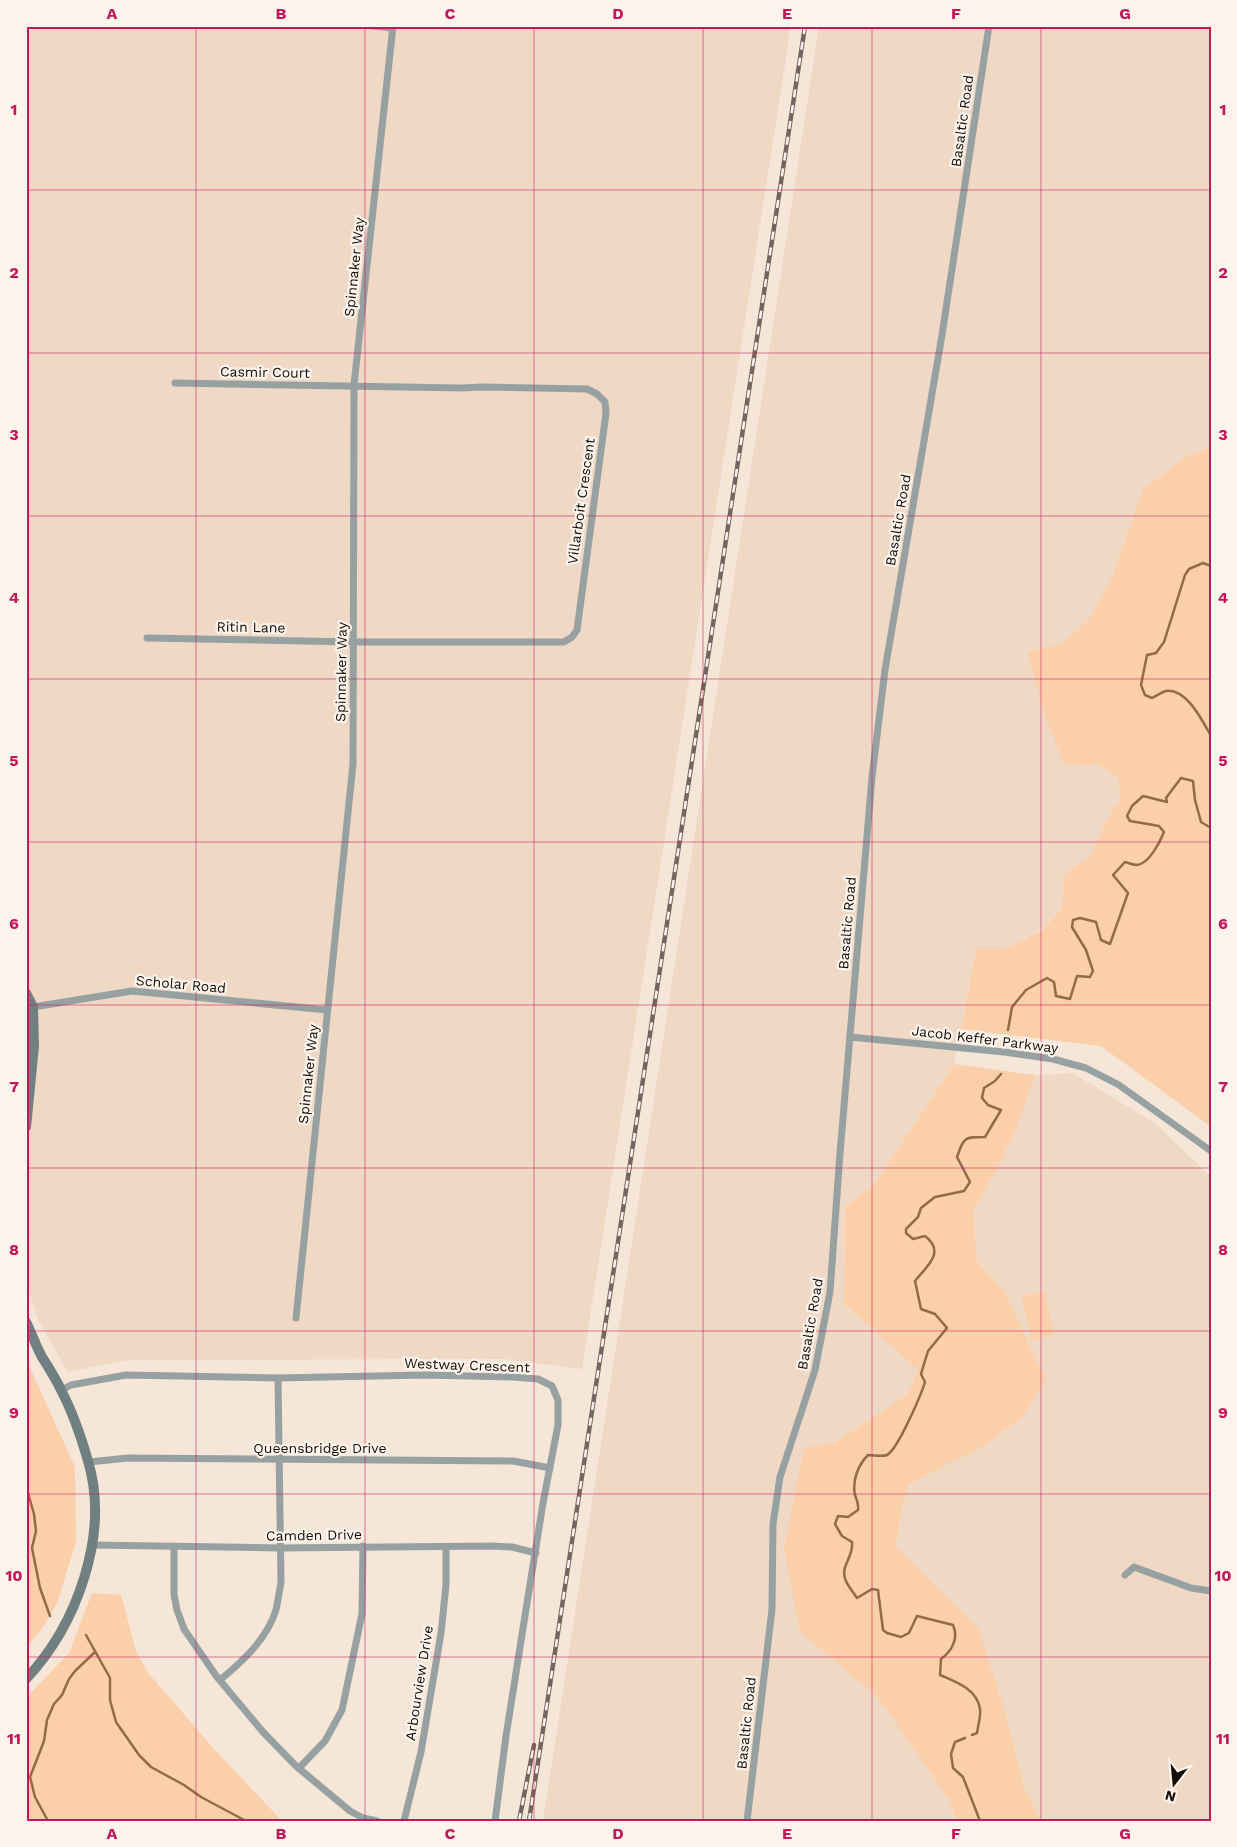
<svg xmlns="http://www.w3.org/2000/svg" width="1237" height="1847" viewBox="0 0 1237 1847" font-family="'Work Sans',sans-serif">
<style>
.built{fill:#efd9c5}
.green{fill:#fbcfa9}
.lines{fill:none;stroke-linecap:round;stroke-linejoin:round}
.stream{stroke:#926b47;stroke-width:2.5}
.street{stroke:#97a1a2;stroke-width:7}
.secondary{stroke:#707f80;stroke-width:10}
.rail-casing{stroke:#71675e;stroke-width:4.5}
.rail{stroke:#fef4ec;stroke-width:2.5;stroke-dasharray:8;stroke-linecap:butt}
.grid{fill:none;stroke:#c2185b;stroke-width:1;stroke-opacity:0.55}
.labels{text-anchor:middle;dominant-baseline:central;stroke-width:4.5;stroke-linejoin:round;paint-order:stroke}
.street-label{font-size:14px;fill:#130d09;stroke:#fef4ec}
.neatline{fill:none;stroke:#c2185b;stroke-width:2}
.grid-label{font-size:16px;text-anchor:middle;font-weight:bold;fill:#c2185b}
</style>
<rect width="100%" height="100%" fill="#f6e6d8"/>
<g class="built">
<polygon points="26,26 791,26 582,1369 504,1359 128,1360 68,1372 38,1320 26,1281"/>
<polygon points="819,26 1211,26 1211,446 1184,458 1143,489 1113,575 1089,619 1063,643 1064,763 1099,765 1118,778 1121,798 1107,819 1090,858 1074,866 1063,877 1062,908 1041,930 1003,949 976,949 954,1064 876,1182 845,1207 844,1304 918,1370 908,1394 835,1442 804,1448 800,1632 878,1698 949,1800 957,1821 543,1821"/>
<polygon points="1073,1073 1156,1124 1211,1177 1211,1821 1042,1821 1025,1791 1004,1709 896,1547 901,1512 909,1485 947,1464 983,1447 1023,1417 1046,1379 1004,1290 977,1262 973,1211 996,1172 1017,1127 1035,1075"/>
</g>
<g class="green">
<polygon points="1211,446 1211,1127 1101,1046 961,1029 976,949 1003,949 1041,931 1062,908 1063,877 1074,866 1090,857 1107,819 1121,798 1118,778 1099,765 1064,764 1047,723 1027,652 1063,643 1089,619 1113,575 1143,489 1184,458"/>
<polygon points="954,1064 1035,1075 1017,1127 996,1172 973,1211 977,1262 1004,1290 1046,1379 1023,1417 983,1447 947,1464 909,1485 901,1512 896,1547 978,1628 1004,1709 1025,1791 1042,1821 957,1821 949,1800 878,1698 800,1632 784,1549 804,1448 835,1442 908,1394 918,1370 844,1304 845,1207 876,1182"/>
<polygon points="1045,1292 1054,1335 1031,1340 1022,1296"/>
<polygon points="26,1359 75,1467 76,1542 57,1603 43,1627 26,1648"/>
<polygon points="92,1593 121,1595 136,1651 149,1674 215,1750 282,1821 26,1821 26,1698 69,1653"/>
</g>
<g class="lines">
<g class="stream">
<path d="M1211,566L1203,563L1189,569L1185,575L1164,642L1156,653L1147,655L1141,685L1145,695L1152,698C1156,696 1162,692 1166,691C1187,688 1203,722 1211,736"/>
<path d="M1008,1030L1012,1007L1026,990L1047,978L1054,982L1056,996L1070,999L1077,976L1090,977L1093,971L1086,950L1072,927L1073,920L1080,918L1096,922L1101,940L1110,944L1128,893L1113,875L1125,862C1129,863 1133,865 1137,865C1149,864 1160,842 1164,832L1159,826L1130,821L1127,816L1132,806L1143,796L1167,802L1166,798L1181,778L1193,781L1195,800L1201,822L1211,828"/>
<polyline points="26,1486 34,1514 36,1531 32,1548 40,1588 50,1616"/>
<polyline points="86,1635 110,1678 110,1700 116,1722 139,1755 151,1767 184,1785 201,1797 246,1821"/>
<path d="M972,1735L977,1733C978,1726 981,1716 980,1709C977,1689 956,1682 940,1675L941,1659C952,1651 959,1638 953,1625L917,1616L909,1633L901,1637L887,1633L883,1630L878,1590L872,1589L857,1598C853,1592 848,1586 846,1581C839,1566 854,1558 852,1542L842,1536L835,1524L838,1516L848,1517L858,1510C859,1504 857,1501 855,1495C852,1481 858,1465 868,1455C874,1455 882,1457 887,1455C898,1449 921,1395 925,1382L921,1374L928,1351L947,1328L935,1314L921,1309L915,1281C927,1266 946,1252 925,1236L913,1239L906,1233V1229L918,1217L921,1208L935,1197L964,1191L970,1182L957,1157C964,1137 964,1137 985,1137L1001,1110L988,1105L982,1098L984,1088L995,1081L1001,1074"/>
<polyline points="965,1738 955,1742 951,1754 953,1768 963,1777 980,1821"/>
<polyline points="48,1821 35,1797 30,1777 44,1741 47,1720 54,1704 62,1695 69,1679 75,1671 95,1652"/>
</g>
<g class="street">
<polyline points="373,26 393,28"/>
<polyline points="147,638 354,642 564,642 572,637 577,630 606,413 605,402 597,394 587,389 482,387 462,388 175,383"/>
<polyline points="33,1007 132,991 327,1010"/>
<polyline points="850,1037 1004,1052 1053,1059 1086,1068 1119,1085 1211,1151"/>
<polyline points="296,1318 353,764 354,385 393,26"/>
<polyline points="62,1390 71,1385 126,1375 278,1378 425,1375 512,1377 538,1379 552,1386 558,1400 558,1425 543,1503 524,1622 506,1736 495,1821"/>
<polyline points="89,1462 128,1458 513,1461 550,1468"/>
<polyline points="92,1545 280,1548 492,1546 512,1547 536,1553"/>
<polyline points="174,1546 174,1595 177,1610 184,1629 217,1677 263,1732 296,1766 350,1811 363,1818 377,1821"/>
<polyline points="1125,1575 1134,1567 1191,1588 1211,1591"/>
<path d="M220,1680C243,1661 267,1639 276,1610C278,1601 279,1592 281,1583L278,1378"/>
<polyline points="299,1768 325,1741 342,1710 362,1614 363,1546"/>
<polyline points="404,1821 421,1752 441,1633 446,1585 446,1547"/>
<polyline points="747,1821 772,1609 773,1524 780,1477 815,1370 830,1292 840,1153 872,777 885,670 942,335 989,26"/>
</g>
<g class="secondary">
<polyline points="26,993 33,1007 34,1046 26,1127"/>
<path d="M26,1322C32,1334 36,1346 42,1357C49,1368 56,1379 61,1390C71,1409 82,1440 88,1461C110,1534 77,1625 26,1679"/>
</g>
<g class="rail-casing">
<g id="rail">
<polyline points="519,1821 534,1745"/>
<polyline points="529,1821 805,26"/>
</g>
</g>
<use href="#rail" class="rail"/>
</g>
<path class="grid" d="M196,26V1821M365,26V1821M534,26V1821M703,26V1821M872,26V1821M1041,26V1821M26,190H1211M26,353H1211M26,516H1211M26,679H1211M26,842H1211M26,1005H1211M26,1168H1211M26,1331H1211M26,1494H1211M26,1657H1211"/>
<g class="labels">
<g class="street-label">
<text transform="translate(962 121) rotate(-82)">Basaltic Road</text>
<text transform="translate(354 267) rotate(-84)">Spinnaker Way</text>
<text transform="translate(265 372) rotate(1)">Casmir Court</text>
<text transform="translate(581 501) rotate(-82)">Villarboit Crescent</text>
<text transform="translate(898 520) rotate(-80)">Basaltic Road</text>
<text transform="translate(251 627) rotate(1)">Ritin Lane</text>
<text transform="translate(341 672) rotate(-89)">Spinnaker Way</text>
<text transform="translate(847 923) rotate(-85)">Basaltic Road</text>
<text transform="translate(181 984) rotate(5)">Scholar Road</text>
<text transform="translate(985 1039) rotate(7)">Jacob Keffer Parkway</text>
<text transform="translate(308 1074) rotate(-84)">Spinnaker Way</text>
<text transform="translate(810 1324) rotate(-80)">Basaltic Road</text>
<text transform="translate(467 1365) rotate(2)">Westway Crescent</text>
<text x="320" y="1448">Queensbridge Drive</text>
<text transform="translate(314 1535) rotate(-1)">Camden Drive</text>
<text transform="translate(419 1683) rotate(-81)">Arbourview Drive</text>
<text transform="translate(746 1723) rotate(-84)">Basaltic Road</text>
</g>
</g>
<rect width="1237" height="1847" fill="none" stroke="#fef4ec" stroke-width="55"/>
<g transform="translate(1174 1784) rotate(196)" stroke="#fef4ec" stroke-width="4" paint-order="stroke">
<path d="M0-4L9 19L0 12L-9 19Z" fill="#130d09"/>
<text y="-8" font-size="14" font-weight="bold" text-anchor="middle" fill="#130d09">N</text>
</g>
<rect x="28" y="28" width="1182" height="1792" class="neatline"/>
<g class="grid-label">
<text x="112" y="19">A</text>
<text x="281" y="19">B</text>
<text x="450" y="19">C</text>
<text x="618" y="19">D</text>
<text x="787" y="19">E</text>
<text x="956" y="19">F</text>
<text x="1125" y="19">G</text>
<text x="14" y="115">1</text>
<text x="1223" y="115">1</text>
<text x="14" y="278">2</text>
<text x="1223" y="278">2</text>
<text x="14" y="440">3</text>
<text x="1223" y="440">3</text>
<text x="14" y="603">4</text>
<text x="1223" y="603">4</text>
<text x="14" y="766">5</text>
<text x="1223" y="766">5</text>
<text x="14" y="929">6</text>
<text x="1223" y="929">6</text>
<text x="14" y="1092">7</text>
<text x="1223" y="1092">7</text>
<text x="14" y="1255">8</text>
<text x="1223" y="1255">8</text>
<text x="14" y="1418">9</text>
<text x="1223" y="1418">9</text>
<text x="14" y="1581">10</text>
<text x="1223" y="1581">10</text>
<text x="14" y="1744">11</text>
<text x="1223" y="1744">11</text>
<text x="112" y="1839">A</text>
<text x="281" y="1839">B</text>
<text x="450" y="1839">C</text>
<text x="618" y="1839">D</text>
<text x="787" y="1839">E</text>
<text x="956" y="1839">F</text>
<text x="1125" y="1839">G</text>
</g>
</svg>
